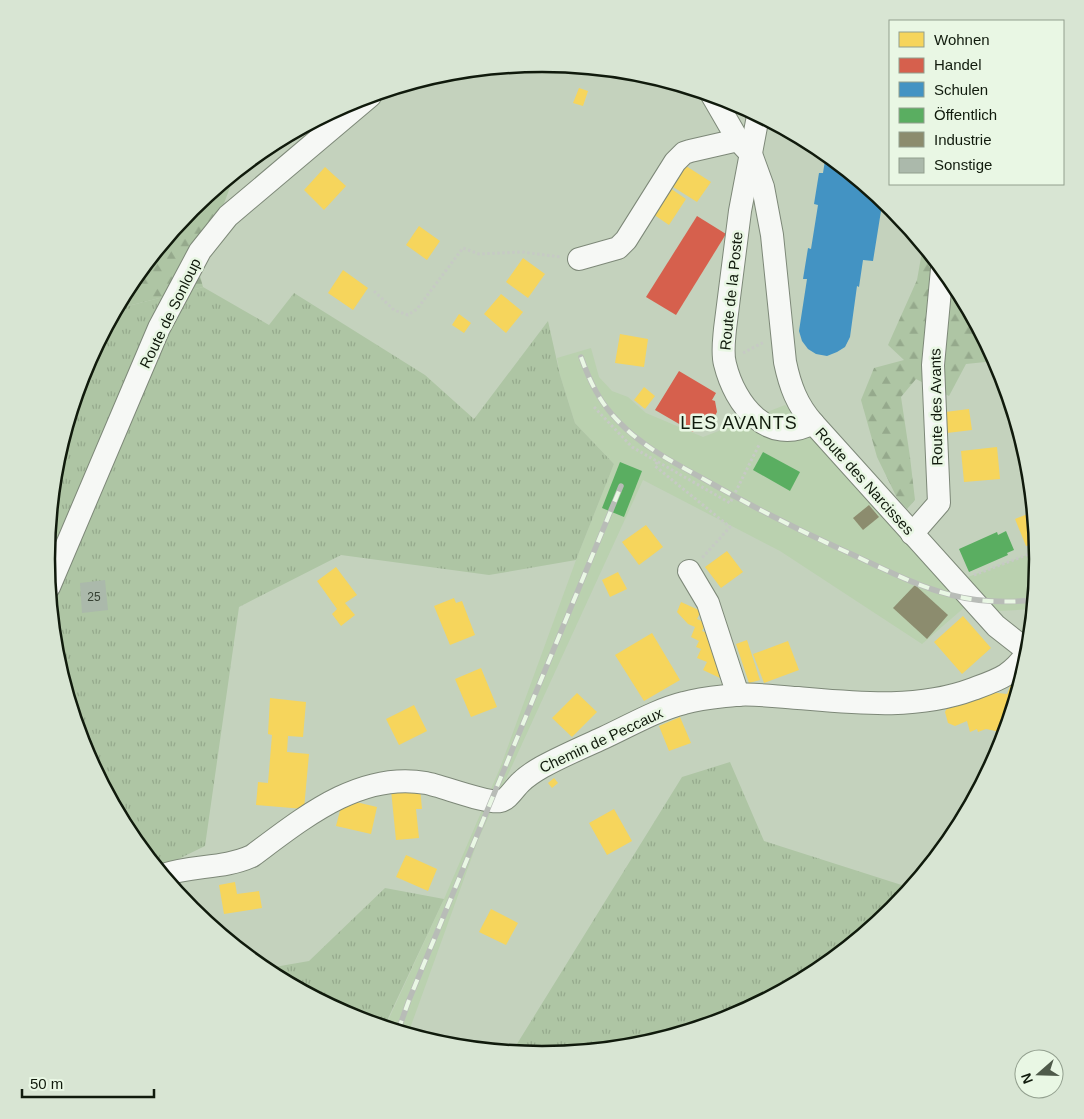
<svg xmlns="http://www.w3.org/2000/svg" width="1084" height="1119" viewBox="0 0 1084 1119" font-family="Arial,sans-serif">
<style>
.built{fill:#bad1af}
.grass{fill:url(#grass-tufts)}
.forest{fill:url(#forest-firs)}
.homes{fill:#f6d55c}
.shops{fill:#d6604d}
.schools{fill:#4393c3}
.public{fill:#5aae61}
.industry{fill:#8c8c6e}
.building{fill:#abb9ab}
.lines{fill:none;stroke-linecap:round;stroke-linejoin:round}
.minor-casing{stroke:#7d8878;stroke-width:24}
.path{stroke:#c6cac4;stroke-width:3;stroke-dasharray:2.5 2.5;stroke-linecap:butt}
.minor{stroke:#f6f8f5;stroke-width:22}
.rail-casing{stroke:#b8bcb7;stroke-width:5.5}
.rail{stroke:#e9f7e4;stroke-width:4;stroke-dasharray:11;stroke-linecap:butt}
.labels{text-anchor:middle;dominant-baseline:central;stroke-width:5;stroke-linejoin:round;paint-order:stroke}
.number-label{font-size:12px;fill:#374234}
.street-label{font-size:15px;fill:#101a0c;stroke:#e9f7e4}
.quarter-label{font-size:18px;letter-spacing:1px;fill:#101a0c;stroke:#e9f7e4}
.rim{fill:none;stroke:#101a0c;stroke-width:2.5}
</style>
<defs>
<pattern id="grass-tufts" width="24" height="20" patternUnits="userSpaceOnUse" patternTransform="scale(1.25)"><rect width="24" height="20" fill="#aec5a4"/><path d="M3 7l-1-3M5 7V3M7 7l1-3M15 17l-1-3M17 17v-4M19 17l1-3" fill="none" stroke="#95a98c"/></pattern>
<pattern id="forest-firs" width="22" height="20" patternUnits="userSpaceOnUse" patternTransform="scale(1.25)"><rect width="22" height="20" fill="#aec5a4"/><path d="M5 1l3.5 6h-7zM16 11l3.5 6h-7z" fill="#95a98c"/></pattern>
</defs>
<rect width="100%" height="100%" fill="#c4d2bd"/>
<polygon class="built" points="591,348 599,377 612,391 628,397 646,413 703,437 785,405 922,558 954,579 968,577 1037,551 1038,560 1033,609 999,611 966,606 922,644 780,551 643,480 478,840 408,1034 385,1027 444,899 500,768 576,560 614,464 575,423 560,375 557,358"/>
<g class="grass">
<polygon points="203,287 269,325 294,293 425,375 474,419 548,321 560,375 575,423 614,464 576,560 489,575 341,555 239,607 205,846 158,869 130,835 84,749 56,656 46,559 56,462 84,370 116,309"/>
<polygon points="730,762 764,841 911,888 892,910 817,972 731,1018 638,1046 542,1055 512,1052 682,777"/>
<polygon points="385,888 444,899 384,1027 352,1017 263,969 309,961"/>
</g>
<g class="forest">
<polygon points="235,174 213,233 198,268 203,287 116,309 130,284 192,209"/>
<polygon points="923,246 954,284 995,361 966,364 949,396 916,379 901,397 910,457 915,500 907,509 897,498 877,457 861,400 874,368 904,360 888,345 917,280"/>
</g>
<g class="homes">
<polygon points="579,88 588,91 583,106 573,103"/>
<polygon points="683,164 711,182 697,202 670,185"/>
<polygon points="325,167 346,186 324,210 304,190"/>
<polygon points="667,186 686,199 669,225 650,212"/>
<polygon points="419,226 440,241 427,260 406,245"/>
<polygon points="523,258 545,274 528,298 506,282"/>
<polygon points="343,270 368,288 353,310 328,293"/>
<polygon points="501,294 523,312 506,333 484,314"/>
<polygon points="459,314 471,323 464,333 452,325"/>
<polygon points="620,334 648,339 644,367 615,363"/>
<polygon points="644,387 655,396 645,409 634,400"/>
<polygon points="969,409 972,430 947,433 945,412"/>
<polygon points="997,447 1000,479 964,482 961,451"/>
<polygon points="1033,512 1036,543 1026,546 1015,519"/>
<polygon points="646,525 663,547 639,565 622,542"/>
<polygon points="727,551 743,572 721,588 705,567"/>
<polygon points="336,567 357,595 345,603 355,615 341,626 332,614 337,609 317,581"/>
<polygon points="618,572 627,589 610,597 602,580"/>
<polygon points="454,598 456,603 462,601 475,635 450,645 434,606"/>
<polygon points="681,602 701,611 697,619 706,623 702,631 712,635 708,642 717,647 724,669 720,678 703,670 707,662 697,658 701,649 696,647 699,641 691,637 695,627 688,624 677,612"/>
<polygon points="963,616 991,648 962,674 934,642"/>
<polygon points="652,633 680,680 644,701 615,655"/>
<polygon points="747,640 760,680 749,683 736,644"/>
<polygon points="788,641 799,670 764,683 753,654"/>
<polygon points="481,668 497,707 471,717 455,679"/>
<polygon points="1011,684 1019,687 1005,733 986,729 978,732 977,729 970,732 967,721 955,726 948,723 945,712 949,704 989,692 1007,694"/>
<polygon points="577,693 597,712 572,737 552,718"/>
<polygon points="270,698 306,702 303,737 288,736 287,752 309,754 304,809 256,805 258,782 268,783 272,735 268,734"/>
<polygon points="414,705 427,731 399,745 386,719"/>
<polygon points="680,717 691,743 669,751 659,726"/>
<polygon points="554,778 558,783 552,788 548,783"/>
<polygon points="420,788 422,809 416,809 419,838 396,840 391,790"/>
<polygon points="343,799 377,807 371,834 336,826"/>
<polygon points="614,809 632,841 607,855 589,823"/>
<polygon points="406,855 437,869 428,891 396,877"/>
<polygon points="235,882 237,894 259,891 262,908 224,914 219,885"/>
<polygon points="491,909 518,923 506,945 479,932"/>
</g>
<g class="shops">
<polygon points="697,216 726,234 676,315 646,297"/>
<polygon points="679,371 716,393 712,400 715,401 717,412 712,421 701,424 698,423 693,432 655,410"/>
</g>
<polygon class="schools" points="826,154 888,205 881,211 873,261 863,260 859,287 857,286 850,337 845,347 837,352 827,356 816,354 808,349 802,341 799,331 807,279 803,279 808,248 811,249 818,205 814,204 819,173 823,173"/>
<g class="public">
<polygon points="763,452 800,472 790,491 753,470"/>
<polygon points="620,462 642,471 624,517 602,508"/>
<polygon points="1006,531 1014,550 1007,553 1008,555 969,572 959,549 997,532 998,535"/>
</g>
<g class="industry">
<polygon points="869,505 879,517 863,530 853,518"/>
<polygon points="915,585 948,615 927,639 893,608"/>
</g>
<polygon class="building" points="105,580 108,610 82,613 80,583"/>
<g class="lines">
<g class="minor-casing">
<g id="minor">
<path d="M712,95L738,140L751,154L763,187L772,235L785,362C790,386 797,405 813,423L996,626L1029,652"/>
<path d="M758,116L740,211L725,329C724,341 722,353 725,364C735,405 768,447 813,423"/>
<polyline points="579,259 618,248 626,240 675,162 684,153 690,151 738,140"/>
<polyline points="912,534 939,503 933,365 942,269"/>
<polyline points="689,571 708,603 738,695"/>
<polyline points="49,587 159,328 200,251 228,216 370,96"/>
<path d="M163,875C192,865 224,869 252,856C302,819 359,771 426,783C442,786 488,804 500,801C508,800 515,787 521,782C527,776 535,771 542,767C562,756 583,747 603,738C629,726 656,710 684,703C701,698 718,697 735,695C755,693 777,697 798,698C856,703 917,710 973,689C1000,679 1011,676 1028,652"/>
</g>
</g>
<g class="path">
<polyline points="374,291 394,310 408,315 417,309 463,248 479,254 522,252 561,257"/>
<polyline points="743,353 764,342"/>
<polyline points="594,407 632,447 730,503 760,443"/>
<polyline points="657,462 655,466 730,527 702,558"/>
<polyline points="974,575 1037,551"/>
</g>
<use href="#minor" class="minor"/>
<g class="rail-casing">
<g id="rail">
<path d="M581,357C590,382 600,403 619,422C642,446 671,461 700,477C749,505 798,530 849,553C882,568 916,586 951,595C978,602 1006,603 1034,600"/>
<polyline points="398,1031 409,1000 621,486"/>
</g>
</g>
<use href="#rail" class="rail"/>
</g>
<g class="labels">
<g class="number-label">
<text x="94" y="597">25</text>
</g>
<g class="street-label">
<text transform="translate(731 291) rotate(-84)">Route de la Poste</text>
<text transform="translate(170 313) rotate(-64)">Route de Sonloup</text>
<text transform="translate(936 407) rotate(-91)">Route des Avants</text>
<text transform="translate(865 481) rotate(48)">Route des Narcisses</text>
<text transform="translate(601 740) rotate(-25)">Chemin de Peccaux</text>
</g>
<g class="quarter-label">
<text x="739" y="423">LES AVANTS</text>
</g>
</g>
<path d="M0 0H1084V1119H0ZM55 559a487 487 0 1 1 974 0a487 487 0 1 1-974 0Z" fill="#d8e5d3" fill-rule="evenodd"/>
<path class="rim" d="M55 559a487 487 0 1 1 974 0a487 487 0 1 1-974 0Z"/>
<rect x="889" y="20" width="175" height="165" fill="#e9f7e4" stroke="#929f8e"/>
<rect x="899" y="32" width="25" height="15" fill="#f6d55c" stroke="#929f8e"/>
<text x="934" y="45" font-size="15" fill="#101a0c">Wohnen</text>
<rect x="899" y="58" width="25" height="15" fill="#d6604d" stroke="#929f8e"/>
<text x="934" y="70" font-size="15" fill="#101a0c">Handel</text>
<rect x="899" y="82" width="25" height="15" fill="#4393c3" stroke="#929f8e"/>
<text x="934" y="95" font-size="15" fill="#101a0c">Schulen</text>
<rect x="899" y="108" width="25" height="15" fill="#5aae61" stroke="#929f8e"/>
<text x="934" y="120" font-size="15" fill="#101a0c">Öffentlich</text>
<rect x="899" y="132" width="25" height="15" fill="#8c8c6e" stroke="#929f8e"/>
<text x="934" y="145" font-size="15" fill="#101a0c">Industrie</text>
<rect x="899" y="158" width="25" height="15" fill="#abb9ab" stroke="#929f8e"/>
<text x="934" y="170" font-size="15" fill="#101a0c">Sonstige</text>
<g transform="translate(1039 1074) rotate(250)"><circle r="24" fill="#e9f7e4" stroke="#929f8e"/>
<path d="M0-4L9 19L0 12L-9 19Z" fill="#4f5a4a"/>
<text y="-8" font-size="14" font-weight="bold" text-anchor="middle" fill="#101a0c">N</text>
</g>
<path d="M22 1089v8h132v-8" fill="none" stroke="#101a0c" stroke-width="2.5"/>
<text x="30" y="1089" font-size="15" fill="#101a0c" stroke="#e9f7e4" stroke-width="4" paint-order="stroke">50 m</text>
</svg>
